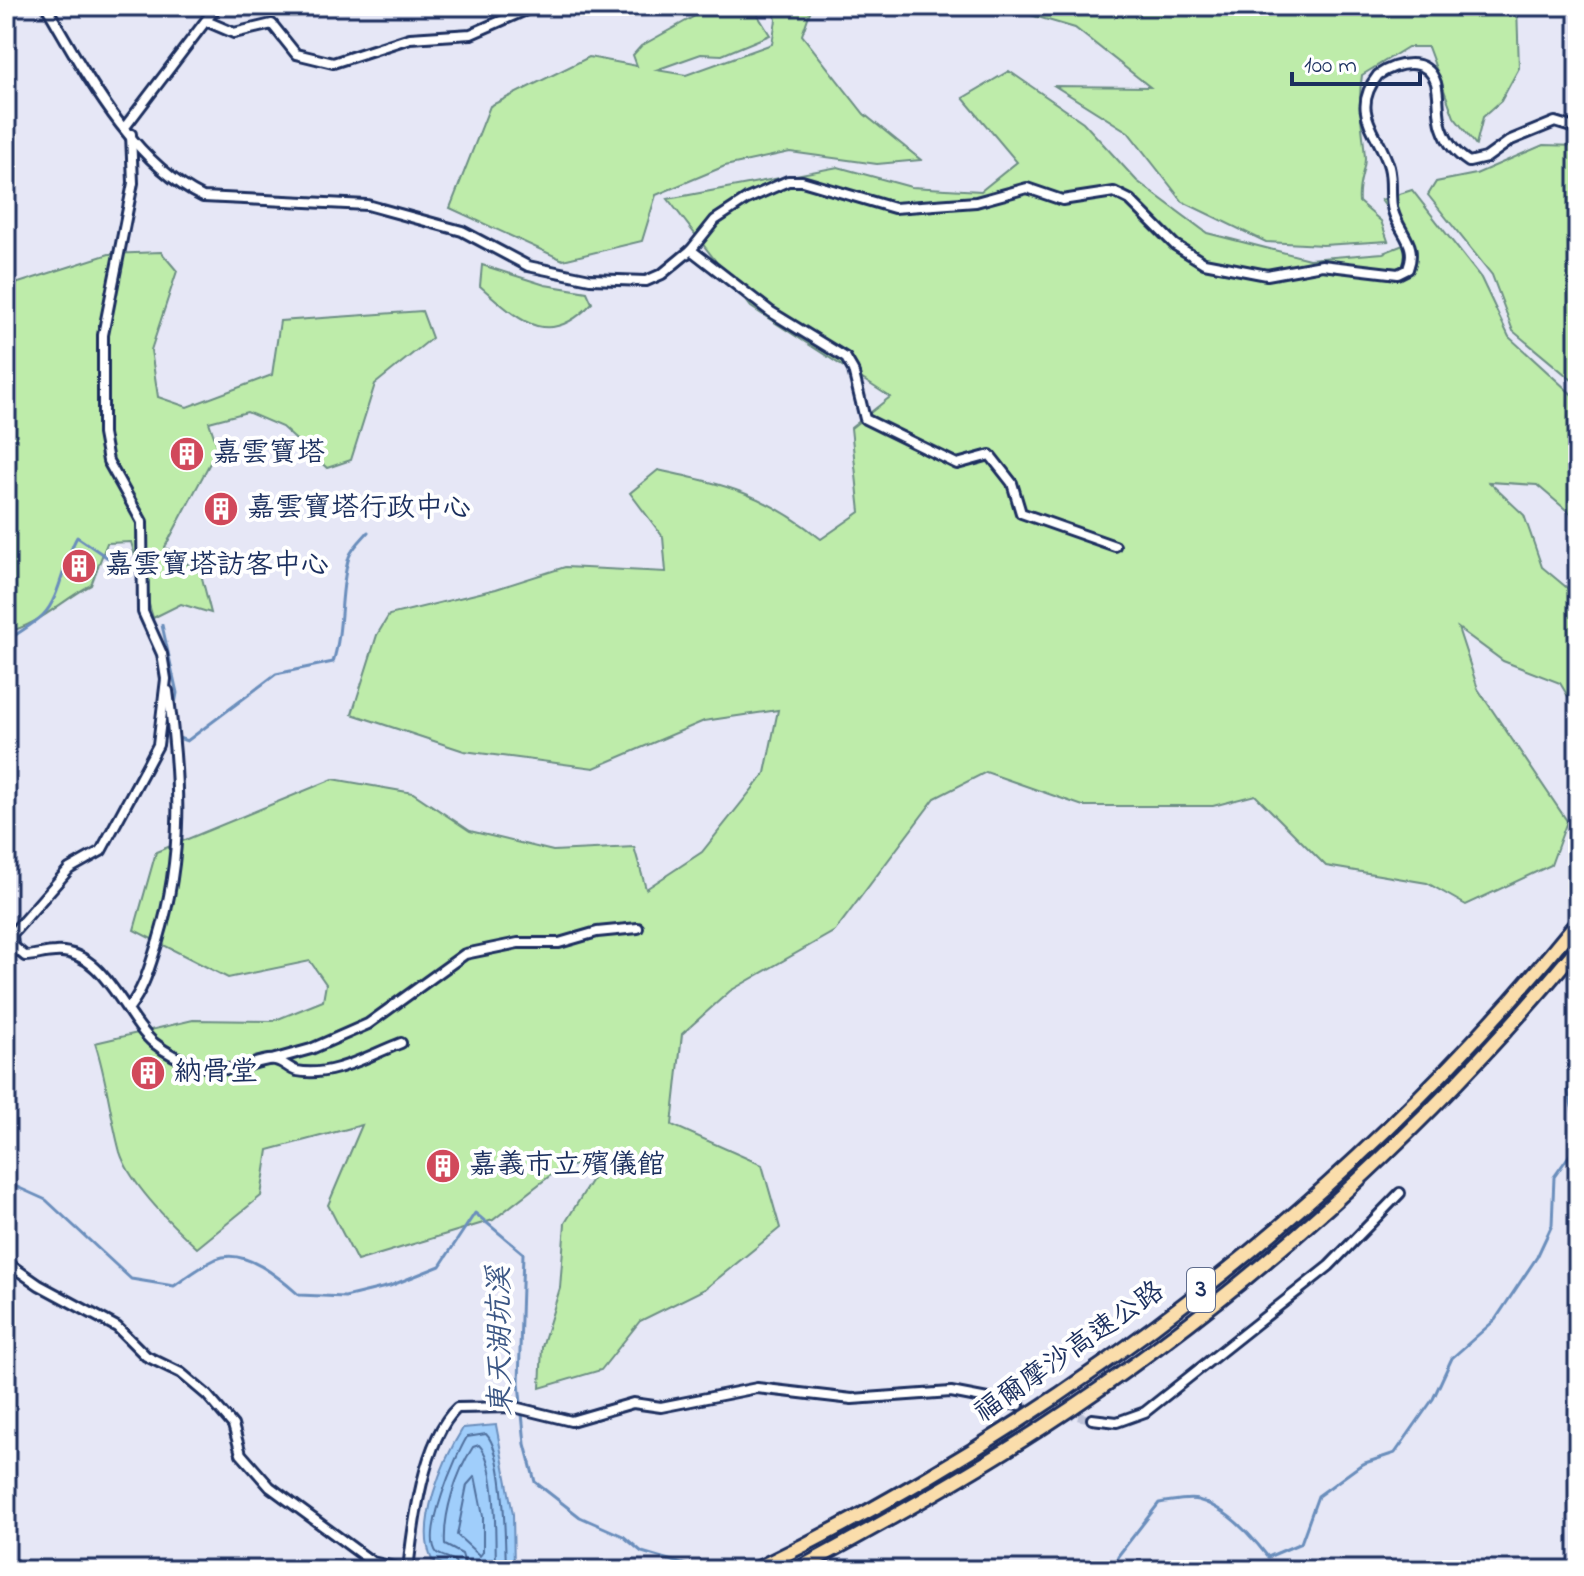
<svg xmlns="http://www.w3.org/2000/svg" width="1584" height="1576" viewBox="0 0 1584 1576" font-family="'Indie Flower','LXGW WenKai TC',sans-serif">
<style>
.green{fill:#beecaa;stroke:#6c8e84;stroke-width:2}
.water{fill:#a0cefb;stroke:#6b8ebc;stroke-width:2}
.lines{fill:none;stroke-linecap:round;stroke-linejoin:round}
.shore{stroke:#506f9d;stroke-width:2}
.stream{stroke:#6b8ebc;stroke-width:3}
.minor-tunnel{stroke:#bdc2d8;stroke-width:8;stroke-dasharray:8 4;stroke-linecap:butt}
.minor-casing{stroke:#1b2f5e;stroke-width:14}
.highway-casing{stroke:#1b2f5e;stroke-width:18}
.minor{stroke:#fff;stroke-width:8}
.highway{stroke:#faddab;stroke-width:12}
.labels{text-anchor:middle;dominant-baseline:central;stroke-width:8;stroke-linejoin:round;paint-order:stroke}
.shield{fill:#fff;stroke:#5f6d8e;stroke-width:2}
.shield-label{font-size:26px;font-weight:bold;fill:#1b2f5e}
.poi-label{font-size:28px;fill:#1b2f5e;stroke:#fff;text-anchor:start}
.street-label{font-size:28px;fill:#1b2f5e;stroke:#fff}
.water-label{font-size:30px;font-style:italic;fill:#3c5785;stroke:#fff}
</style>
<rect width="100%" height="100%" fill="#e6e7f6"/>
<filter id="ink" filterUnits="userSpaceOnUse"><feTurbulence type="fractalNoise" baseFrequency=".0125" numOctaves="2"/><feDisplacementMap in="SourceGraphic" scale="16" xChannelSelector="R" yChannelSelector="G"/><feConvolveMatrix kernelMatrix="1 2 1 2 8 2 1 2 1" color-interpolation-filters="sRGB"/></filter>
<g filter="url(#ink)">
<g class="green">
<polygon points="713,6 755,11 770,35 722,55 701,54 656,70 686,75 772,44 776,20 773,6 812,6 802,35 864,114 921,160 877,164 790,152 725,166 656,195 642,241 563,260 450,208 490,106 589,57 637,66 633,55 641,46"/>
<path d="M1000,6H1517L1519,68L1501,101L1483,117L1476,145L1454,117L1428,47H1408L1362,75C1357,107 1363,126 1365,158C1365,171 1357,184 1359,202L1381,221L1388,241L1323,245L1266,242L1183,202L1128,132L1055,86L1150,87L1075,28Z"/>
<path d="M1009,71L1083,122L1137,181L1207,233L1309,259L1383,253L1411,242L1381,200L1412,190L1481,278L1509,337L1578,400V520L1537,485L1489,482L1524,515L1542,567L1578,597V713L1560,683L1503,661L1458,628L1478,689L1567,821L1551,865L1466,905L1427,883L1326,866L1255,795L1213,806H1083L986,772L935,798L835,931L730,991L682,1034L672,1125L762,1165L780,1228L705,1289L640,1321L601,1370L540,1388L542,1347L560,1288L565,1223L604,1160L560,1168L493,1220L357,1261L328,1205L362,1125L268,1150L261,1196L197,1248C173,1226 130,1184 120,1152C110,1116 107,1079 95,1043L193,1020L273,1021L323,1001L326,984L310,961L228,978L134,930L156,852L333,779L413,793L470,831L553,851L634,847L646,889L702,852L765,773L778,710L704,721L594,768L464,751L352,714L377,635L389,615L496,589L565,567L666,572L663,537L630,493L658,470C727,485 765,494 821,539L860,512L851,428L890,397L751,307L668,199L838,167L911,187L981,191L1017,162L963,98Z"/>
<polygon points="1543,145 1578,146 1578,385 1513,331 1492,275 1428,195 1436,182 1476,174"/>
<path d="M161,252L177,271L151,350L158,397L187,407L272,375L280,321L422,311L432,338L375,384L351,460L327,468L282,427L247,412L209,422L218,448L165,547L201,574L211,613L181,604L153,618L131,542L107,543L91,585C62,600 38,626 6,632V287L109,254Z"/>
<path d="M482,265L545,285L587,292L592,303C547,351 518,319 480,286Z"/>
</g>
<path class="water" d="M496,1425L513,1514L514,1570H458L432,1560C415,1524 443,1460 463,1428Z"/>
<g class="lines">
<g class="shore">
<polygon points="475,1476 483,1516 483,1552 480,1556 457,1535 467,1485"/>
<path d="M457,1570L455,1561C450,1558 441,1556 437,1553C421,1535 456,1455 467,1437L486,1434C505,1453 505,1541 506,1570"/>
<path d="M467,1570L462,1554L445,1545C443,1514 456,1473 473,1447L479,1445C498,1464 495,1542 496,1570"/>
</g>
<g class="stream">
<polyline points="162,625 177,693 174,710"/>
<path d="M6,642C18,632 33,625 43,615C60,599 64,559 77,537L111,560"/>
<path d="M176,737L187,741L276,674L333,662C344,628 339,591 349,557C352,548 362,539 368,532"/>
<polyline points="1578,1082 1568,1090 1578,1132"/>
<path d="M6,1182L46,1200L131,1279L174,1286C187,1277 201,1266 216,1259C244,1247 280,1278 299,1295L345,1297L390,1286L440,1266L475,1213L523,1253L519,1383L525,1444L535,1482L580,1517L623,1536L642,1552L686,1565L691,1570"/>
<path d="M1114,1570L1118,1556L1159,1503C1170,1502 1187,1497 1198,1500C1226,1508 1251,1535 1268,1557L1301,1543L1318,1496L1362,1464L1395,1453L1433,1399L1452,1358L1495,1320L1537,1257L1552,1225L1554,1177L1578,1143"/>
</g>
<polyline class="minor-tunnel" points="1019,1405 1092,1419"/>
<g class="minor-casing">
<g id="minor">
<path d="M46,6C86,74 131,162 203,197L367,205L462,231L528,266L590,279L646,281L662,274L691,250L715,220L747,199L788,181H802L894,208L976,202L1027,188L1062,200L1114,192L1130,200L1175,245L1204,263L1267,275L1322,265L1398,274L1408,269C1418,243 1400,235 1393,211C1389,198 1393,182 1389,167C1380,133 1348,113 1378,75C1396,63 1427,55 1436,83C1440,98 1437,114 1442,128C1447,143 1456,154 1469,162L1486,158L1511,140L1555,122L1578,129"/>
<polyline points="206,21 234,33 272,24 296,54 333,63 410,38 471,34 535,6"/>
<polyline points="125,127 217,6"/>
<path d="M131,134L133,183L103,335V434L108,461L142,522L143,612L162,654L166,679L158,745L101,851L69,869L12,934L13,946L25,956C35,956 45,952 55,952C104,948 125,1019 154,1043C178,1062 210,1073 239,1068C249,1066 265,1058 275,1060C283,1061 289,1069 297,1071C332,1078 369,1055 401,1043"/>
<polyline points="691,250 771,312 846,358 853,370 865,419 957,464 990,455 1012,483 1021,513 1115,546"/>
<path d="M129,1008C145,987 150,965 158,941C184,854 180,779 168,691"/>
<polyline points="275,1059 311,1049 368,1024 465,954 518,943 559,943 597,932 638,928"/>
<path d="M6,1262L39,1285L117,1327L146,1356L181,1373L207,1395L233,1425L241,1454L270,1487L372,1562L408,1570C413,1525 423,1440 457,1408L514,1407L571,1421L633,1403L661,1407L757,1388L852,1399L951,1392L1019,1405"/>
<polyline points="1092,1419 1117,1422 1145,1412 1329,1266 1400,1193"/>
</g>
</g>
<g class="highway-casing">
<g id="highway">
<path d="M754,1570C1071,1417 1356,1194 1578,921"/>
<path d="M796,1570C880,1525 963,1479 1043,1427C1243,1297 1426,1131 1578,947"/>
</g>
</g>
<use href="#minor" class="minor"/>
<use href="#highway" class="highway"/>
</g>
</g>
<defs>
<g id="building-disc" transform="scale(1.8)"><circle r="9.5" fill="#d1495b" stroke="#fff"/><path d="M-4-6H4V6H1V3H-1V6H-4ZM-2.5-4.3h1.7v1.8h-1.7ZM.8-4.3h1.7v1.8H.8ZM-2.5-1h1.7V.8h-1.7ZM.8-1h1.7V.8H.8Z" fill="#fff"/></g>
</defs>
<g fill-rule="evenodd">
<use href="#building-disc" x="187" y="454"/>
<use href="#building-disc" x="221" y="509"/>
<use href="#building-disc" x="79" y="566"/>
<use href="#building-disc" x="148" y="1073"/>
<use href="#building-disc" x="443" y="1166"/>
</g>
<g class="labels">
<rect class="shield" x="1187" y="1268" width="28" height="44" rx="6"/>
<g class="shield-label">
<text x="1201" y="1290">3</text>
</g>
<g class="poi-label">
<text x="213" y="454">嘉雲寶塔</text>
<text x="247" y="509">嘉雲寶塔行政中心</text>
<text x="105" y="566">嘉雲寶塔訪客中心</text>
<text x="174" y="1073">納骨堂</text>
<text x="469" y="1166">嘉義市立殯儀館</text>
</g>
<g class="street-label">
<text transform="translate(1070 1353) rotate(-35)">福爾摩沙高速公路</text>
</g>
<g class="water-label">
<text transform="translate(502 1341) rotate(-91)">東天湖坑溪</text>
</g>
</g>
<rect width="1584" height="1576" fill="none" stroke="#fff" stroke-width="32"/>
<rect x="16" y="16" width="1552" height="1544" fill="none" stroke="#1b2f5e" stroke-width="3" filter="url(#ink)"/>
<path d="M1292 72v12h128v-12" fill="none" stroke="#1b2f5e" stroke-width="4"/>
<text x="1304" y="72" font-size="24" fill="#1b2f5e" stroke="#ffffff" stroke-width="6" paint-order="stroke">100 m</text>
</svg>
